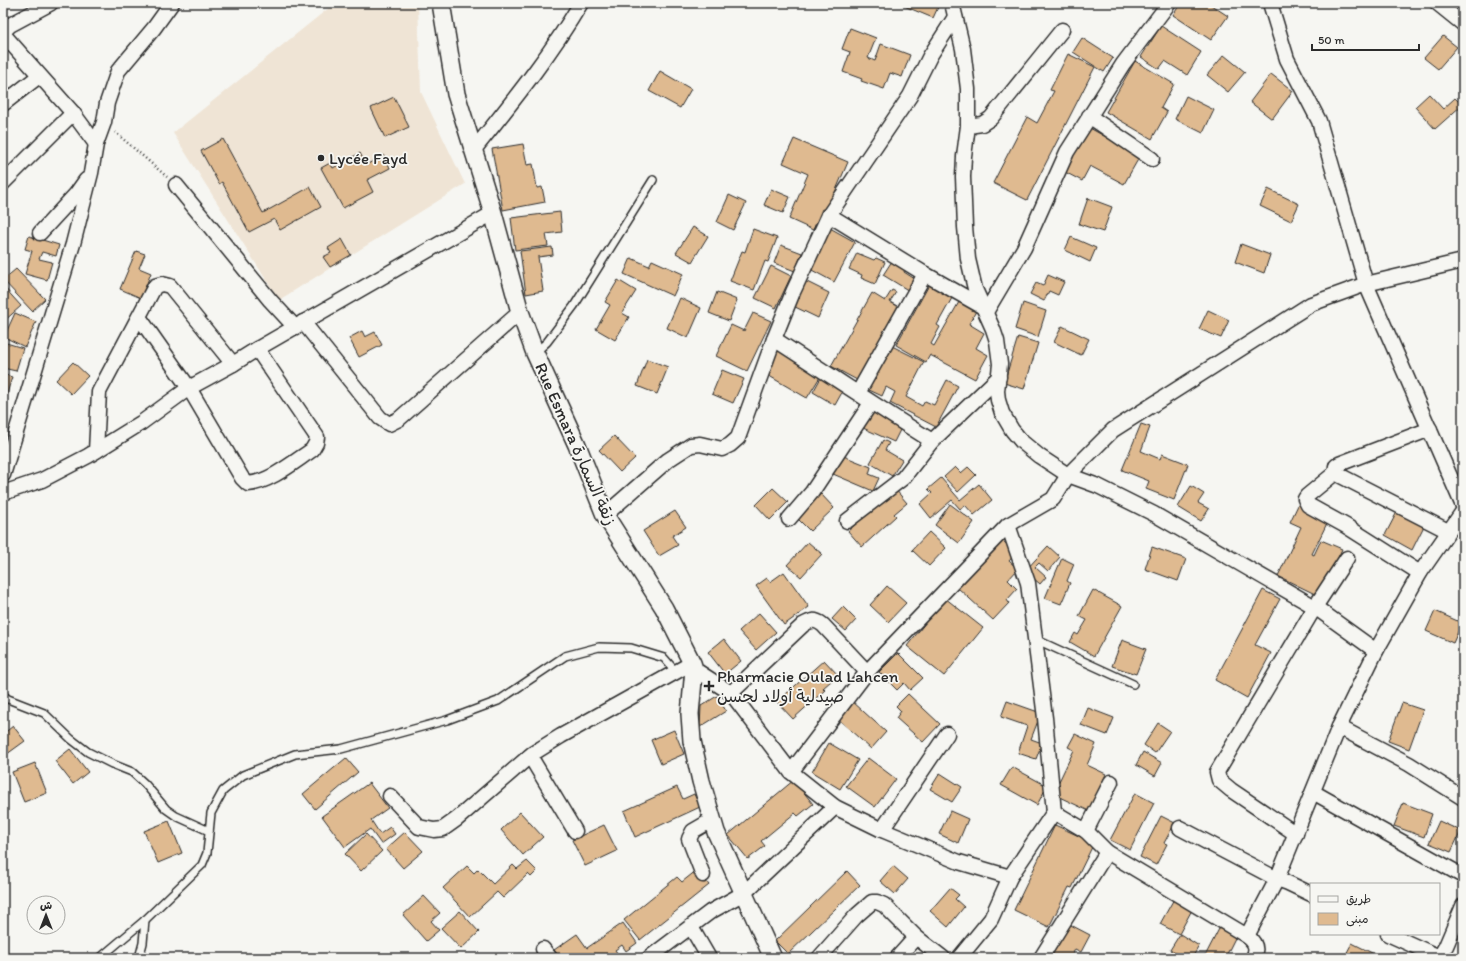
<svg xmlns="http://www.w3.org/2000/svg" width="1466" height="961" viewBox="0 0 1466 961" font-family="Itim,'Playpen Sans Arabic',sans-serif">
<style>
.built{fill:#efe4d5}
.building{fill:#dfba90;stroke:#2b2b2b}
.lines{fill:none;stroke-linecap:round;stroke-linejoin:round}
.service-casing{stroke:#2b2b2b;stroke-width:10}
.minor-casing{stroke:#2b2b2b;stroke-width:17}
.tertiary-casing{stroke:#2b2b2b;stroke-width:20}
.path{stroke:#2b2b2b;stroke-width:2.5;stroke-dasharray:1 3;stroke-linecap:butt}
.service{stroke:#f6f6f2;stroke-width:7}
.minor{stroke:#f6f6f2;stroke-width:14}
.tertiary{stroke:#f6f6f2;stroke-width:17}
.poi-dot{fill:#2b2b2b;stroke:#f6f6f2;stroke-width:1.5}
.labels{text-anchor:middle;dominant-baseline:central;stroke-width:3.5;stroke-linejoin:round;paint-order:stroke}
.poi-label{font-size:17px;fill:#2b2b2b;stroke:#f6f6f2;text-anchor:start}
.street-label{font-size:17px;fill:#2b2b2b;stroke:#f6f6f2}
</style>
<rect width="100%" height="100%" fill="#f6f6f2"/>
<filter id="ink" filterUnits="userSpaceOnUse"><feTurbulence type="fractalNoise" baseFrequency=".025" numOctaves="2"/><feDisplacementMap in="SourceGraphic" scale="8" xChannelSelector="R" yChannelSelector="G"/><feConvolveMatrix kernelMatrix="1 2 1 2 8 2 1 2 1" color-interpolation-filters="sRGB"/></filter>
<g filter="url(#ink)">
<polygon class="built" points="335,3 418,3 421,92 465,184 279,300 173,133"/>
<g class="building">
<polygon points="897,3 935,3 939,5 933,18"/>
<polygon points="1181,3 1208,3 1228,16 1211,40 1173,15"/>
<polygon points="1161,26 1201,52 1187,75 1165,61 1159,69 1141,57"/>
<polygon points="850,28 876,38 868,58 875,61 881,44 910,55 902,77 890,73 884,89 861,81 862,79 843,72 850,52 842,49"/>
<polygon points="1443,36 1457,47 1438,69 1424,58"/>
<polygon points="1082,38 1113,58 1104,72 1073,52"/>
<polygon points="1068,54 1095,67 1027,200 993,183 1027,117 1037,123 1054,91 1050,90"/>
<polygon points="1224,55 1245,72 1228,92 1207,75"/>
<polygon points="1135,61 1174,84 1161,108 1167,112 1152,139 1106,112"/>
<polygon points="660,71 691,89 680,108 649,91"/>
<polygon points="1271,74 1293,91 1272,119 1250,102"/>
<polygon points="1429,94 1443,109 1455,98 1462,105 1435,129 1415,107"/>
<polygon points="1186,96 1214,110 1203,133 1175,119"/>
<polygon points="394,97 409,127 385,138 371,108"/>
<polygon points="1088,127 1140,156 1124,184 1090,166 1082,181 1063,171"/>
<polygon points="223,139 263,213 310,187 321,207 280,230 274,219 249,232 222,182 219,184 201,151"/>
<polygon points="794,139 848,162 827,211 822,209 813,230 789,219 808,174 783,163"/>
<polygon points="523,144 527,165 533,164 537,188 542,187 545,202 503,210 492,149"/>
<polygon points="360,153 366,165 384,155 390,168 367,180 373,192 343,208 321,168 330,163 333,168"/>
<polygon points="771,189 790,197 783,213 764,205"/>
<polygon points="1268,189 1299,204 1291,221 1260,206"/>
<polygon points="729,195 746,203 733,230 717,222"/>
<polygon points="1088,198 1112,207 1103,232 1079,224"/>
<polygon points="560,212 562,232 546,234 548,246 515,250 511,218"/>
<polygon points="693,227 708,236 692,262 676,253"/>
<polygon points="830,228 855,242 834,282 808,268"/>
<polygon points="753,229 777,238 768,262 765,261 754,290 730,281 742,251 745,252"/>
<polygon points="29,236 59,245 56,256 42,252 39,259 52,262 47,280 25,274 32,251 25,249"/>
<polygon points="1071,237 1096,248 1090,262 1065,250"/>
<polygon points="342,239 351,255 330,267 323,257 331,253 328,248"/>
<polygon points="1241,244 1270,255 1264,273 1235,262"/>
<polygon points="781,245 802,253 795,271 774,263"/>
<polygon points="552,247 553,255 538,257 543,291 526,294 520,251"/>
<polygon points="136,251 145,254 139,268 151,273 141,298 120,289"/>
<polygon points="857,253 874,260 876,258 885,262 875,284 861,278 862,275 849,269"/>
<polygon points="631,258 649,266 652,260 683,274 673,296 624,274"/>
<polygon points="892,261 905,269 904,272 918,281 911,292 883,275"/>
<polygon points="771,266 791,276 776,308 755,298"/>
<polygon points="16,269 45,299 32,311 3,280"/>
<polygon points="1048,275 1064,282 1058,295 1049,291 1044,301 1030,294 1036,283 1043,286"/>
<polygon points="618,280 636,291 622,313 629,317 615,340 596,329 610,305 605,302"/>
<polygon points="803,280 829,293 818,318 791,305"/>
<polygon points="929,285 952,298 937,325 940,327 931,344 934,346 959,302 976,311 969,324 984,333 976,348 988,355 975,379 930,355 926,362 896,345"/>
<polygon points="3,286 21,306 3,322"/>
<polygon points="892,290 896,292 890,302 899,307 857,380 831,366 872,293 885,301"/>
<polygon points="717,292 737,300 729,321 709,313"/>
<polygon points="680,298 701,308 688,338 667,328"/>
<polygon points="1023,303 1046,311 1038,337 1015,329"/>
<polygon points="1208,310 1229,320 1221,338 1199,329"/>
<polygon points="15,313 36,322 25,347 4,337"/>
<polygon points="753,313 771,321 747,371 716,356 731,325 744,331"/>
<polygon points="1062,326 1089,339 1081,355 1054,342"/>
<polygon points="362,331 365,337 375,332 382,345 359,357 349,338"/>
<polygon points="1018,337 1038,343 1024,389 1004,383"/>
<polygon points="3,342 23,348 16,371 3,368"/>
<polygon points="890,345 924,362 906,397 922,406 925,401 934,405 947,380 958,386 936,427 890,403 895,392 886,387 882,396 867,389"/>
<polygon points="780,347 823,372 807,398 764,373"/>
<polygon points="647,359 668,367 657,394 637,386"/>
<polygon points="73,362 88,376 71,394 56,380"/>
<polygon points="722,370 744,379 733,403 712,394"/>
<polygon points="3,374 12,377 6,397 3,396"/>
<polygon points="823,374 845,387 835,405 813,392"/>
<polygon points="872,409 903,424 894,442 863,428"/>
<polygon points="1141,424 1150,427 1141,451 1160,459 1162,454 1188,464 1174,500 1146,489 1149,481 1122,470"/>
<polygon points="614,436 635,458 620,472 599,450"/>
<polygon points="883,440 889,443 885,450 902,460 892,476 870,463"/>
<polygon points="841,455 871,467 869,474 879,478 873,491 833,474"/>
<polygon points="955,467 961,473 968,467 976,475 958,492 944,477"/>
<polygon points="941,478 960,500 979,484 992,500 974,515 965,505 960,509 952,500 931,518 920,504 932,493 928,489"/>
<polygon points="1191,486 1204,494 1198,503 1209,509 1201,521 1178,507"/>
<polygon points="773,488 788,502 770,520 756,505"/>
<polygon points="895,489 907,503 894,514 896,516 862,547 848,531"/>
<polygon points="821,494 834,508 810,531 796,517"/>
<polygon points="1299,503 1330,517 1312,554 1314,555 1321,540 1342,549 1330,575 1327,574 1317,595 1278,576 1301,527 1290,522"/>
<polygon points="950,504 974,522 959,543 935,525"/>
<polygon points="675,511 686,527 672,536 678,545 659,556 643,531"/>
<polygon points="1397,512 1424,526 1412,550 1385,535"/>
<polygon points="929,532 946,548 929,566 912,550"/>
<polygon points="1002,540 1016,553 1009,561 1018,569 1008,580 1017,589 1007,600 1009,603 993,620 958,588"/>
<polygon points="808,542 822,554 801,577 787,565"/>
<polygon points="1048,546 1060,557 1048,571 1039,563 1035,567 1046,577 1040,584 1025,571"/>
<polygon points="1152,547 1186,559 1178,581 1145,569"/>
<polygon points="1062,558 1074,564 1067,581 1070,583 1061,604 1045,598"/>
<polygon points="784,572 809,607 784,625 756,586 767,578 770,582"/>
<polygon points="887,586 906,603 888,622 870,605"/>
<polygon points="1093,590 1122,606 1094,656 1070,642 1075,633 1078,635 1087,620 1079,616"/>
<polygon points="1263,590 1280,599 1255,645 1271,653 1247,698 1215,680"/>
<polygon points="945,598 983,628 944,676 907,646"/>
<polygon points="843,607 856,620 846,631 832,619"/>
<polygon points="1435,611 1462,623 1453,643 1426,631"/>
<polygon points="759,613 776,632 756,650 739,631"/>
<polygon points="724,639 741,661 725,674 708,652"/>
<polygon points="1122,640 1146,649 1136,674 1112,666"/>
<polygon points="898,653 923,678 910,690 904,683 897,690 879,672"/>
<polygon points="824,660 838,675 823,688 825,690 793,719 777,702"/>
<polygon points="908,694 940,724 923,742 896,718 901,711 896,706"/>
<polygon points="717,696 726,711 700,727 701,706"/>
<polygon points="852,701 886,732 871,749 837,718"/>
<polygon points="1007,701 1041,713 1031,739 1042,743 1036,759 1018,753 1027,726 1001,717"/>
<polygon points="1402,703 1423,710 1409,749 1388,741"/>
<polygon points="1088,708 1114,718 1107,735 1081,725"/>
<polygon points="1158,723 1170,731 1155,753 1144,745"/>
<polygon points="13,726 25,741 3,757 3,734"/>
<polygon points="674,730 684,754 661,764 651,740"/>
<polygon points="1075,734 1096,744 1087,765 1106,774 1089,811 1053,794 1074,750 1068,747"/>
<polygon points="829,743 858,760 840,789 812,772"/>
<polygon points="70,749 88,772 73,784 55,761"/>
<polygon points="1143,752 1162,763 1155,776 1136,765"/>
<polygon points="346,758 358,772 315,809 303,794"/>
<polygon points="868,758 896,779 875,807 846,786"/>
<polygon points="35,763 47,793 24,802 12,772"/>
<polygon points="1012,767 1047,786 1037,805 1001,785"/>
<polygon points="940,773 962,787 952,802 930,789"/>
<polygon points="794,780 813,804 798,816 795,813 761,841 765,846 748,859 728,835"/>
<polygon points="369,783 388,808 371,820 380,834 390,827 395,834 381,844 370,829 345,847 322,816"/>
<polygon points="677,787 683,799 694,794 700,807 635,837 624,811"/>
<polygon points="1135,793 1154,803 1130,850 1110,840"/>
<polygon points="1403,803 1432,814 1424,837 1394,826"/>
<polygon points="950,811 968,819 958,843 939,834"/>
<polygon points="520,812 543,837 523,855 501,830"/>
<polygon points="1161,816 1175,823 1164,843 1167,844 1156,865 1140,857"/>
<polygon points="169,821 182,853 158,863 144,831"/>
<polygon points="1439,821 1461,831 1451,852 1429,843"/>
<polygon points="604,825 617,851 585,866 572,840"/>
<polygon points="1055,825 1094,843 1072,888 1069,887 1049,927 1014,910"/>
<polygon points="405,832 423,851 403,868 386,849"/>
<polygon points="366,834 382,851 361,871 345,854"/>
<polygon points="527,861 537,871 531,877 528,874 503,898 497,892 470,917 443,888 467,866 474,873 478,869 493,884 513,865 517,869"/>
<polygon points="893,866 908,879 895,894 880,881"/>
<polygon points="697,870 709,885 640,940 624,920 677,877 682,882"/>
<polygon points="847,871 860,885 788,954 775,941"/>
<polygon points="950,888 959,895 955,899 964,907 948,927 930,911"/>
<polygon points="424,896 440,913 431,921 439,930 426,941 403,915"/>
<polygon points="1175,897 1193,908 1179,934 1160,924"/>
<polygon points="460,911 479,932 461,949 441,928"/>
<polygon points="623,923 637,943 626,951 622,945 615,950 621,958 560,958 554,950 577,934 587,948"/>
<polygon points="1067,923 1090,935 1081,952 1075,949 1071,958 1048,958"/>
<polygon points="1221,925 1237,934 1225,958 1204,958"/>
<polygon points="1180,934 1199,946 1192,958 1184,958 1170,950"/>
<polygon points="1352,943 1382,958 1344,958"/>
</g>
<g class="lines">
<g class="service-casing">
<g id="service">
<polyline points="535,353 547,342 574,306 653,180"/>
<polyline points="1035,639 1133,684"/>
<polyline points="3,695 8,699 44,713 71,739 88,752 112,764 132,772 145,784 166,809 176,816 209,831"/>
<polyline points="100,958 145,920 202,865 207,853 211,813 223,791 243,775 295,754 341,749 447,720 498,701 565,656 599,647 631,648 664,658 677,673"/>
<polyline points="139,958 143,943 145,920"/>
</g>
</g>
<g class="minor-casing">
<g id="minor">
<polyline points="952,3 963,49 968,89 968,126 964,156 963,177 965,227 968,259 975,289 993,329 997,341 1000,364 997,391 998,400 1002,413 1012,430 1022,442 1039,456 1068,475 1098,486 1154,514 1315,607 1376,651"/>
<polyline points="1270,3 1287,59 1319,121 1366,284 1463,506"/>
<polyline points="1437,3 1463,24"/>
<polyline points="3,32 10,25 51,3"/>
<polyline points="3,34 73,113 96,144"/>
<polyline points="3,104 39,76"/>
<polyline points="1089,116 1152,159"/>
<polyline points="968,126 982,124 991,118 1062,30"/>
<path d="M473,151C512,102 549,57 581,3"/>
<polyline points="3,183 73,113"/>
<polyline points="176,185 270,300 295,327"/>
<polyline points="829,215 925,274 983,307"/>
<polyline points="40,233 76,194 86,180"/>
<polyline points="986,312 1024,248 1067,152 1123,64 1169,3"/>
<path d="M139,317L189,388L242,478L248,484C270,482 294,462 312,450L316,443L317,437L257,349"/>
<polyline points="303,322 380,418 389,424 399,419 520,312"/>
<path d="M774,339C827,373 879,408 932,441"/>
<polyline points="858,393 925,274"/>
<polyline points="96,451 99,392 155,286 162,284 170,286 233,364"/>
<polyline points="1335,473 1448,531"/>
<polyline points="3,475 73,244 91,173 96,144 104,122 107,103 118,71 154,28 172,3"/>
<polyline points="3,493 42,480 88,456 141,423 189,388 233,364 257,349 493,213"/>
<polyline points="605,515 668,460 691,445 700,444 722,449 730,445 738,438 774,339 793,292 829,215 910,96 930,56 955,17"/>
<polyline points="789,519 812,492 871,403"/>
<polyline points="847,521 903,478 932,441 999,377"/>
<polyline points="1420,573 1346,526 1308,505 1305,499 1307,496 1335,473 1336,466 1339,464 1430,429"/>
<polyline points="694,669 731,693 791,772 835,807 882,830 959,862 1010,877"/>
<path d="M731,693L803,625C811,620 815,619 823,625L867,672"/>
<polyline points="1339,727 1409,764 1463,798"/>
<polyline points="530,756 575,831"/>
<polyline points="791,772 867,672 1008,525 1053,499 1068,475 1113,430 1311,304 1366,284 1463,261"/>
<polyline points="1313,792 1463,876"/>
<polyline points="390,796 419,827 434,830 443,829 457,819 532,754 561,736 692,663"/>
<path d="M1054,812L1086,831L1107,852L1247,936C1255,942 1258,948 1253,958"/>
<polyline points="1180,828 1277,879 1288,883 1311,894"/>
<polyline points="882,830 947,734"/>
<polyline points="1086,831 1111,782"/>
<polyline points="1296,834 1231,790 1219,780 1217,772 1315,607 1347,558"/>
<polyline points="703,875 689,839 693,831 712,820"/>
<polyline points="691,927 709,958"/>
<polyline points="1388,934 1439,957 1440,956 1446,946 1463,906"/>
<polyline points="1247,936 1277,879 1339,727 1376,651 1420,573 1463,511"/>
<polyline points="543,949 550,958"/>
<polyline points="649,958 710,912 744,893 835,807"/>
<polyline points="819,958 856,916 872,902 877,902 884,905 916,937 943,958"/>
<polyline points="897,958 916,937"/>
<polyline points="959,958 991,919 1010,877 1054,812 1045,718 1028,583 1008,525"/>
<polyline points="1041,958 1107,852"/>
</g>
</g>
<g class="tertiary-casing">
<polyline id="tertiary" points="441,3 456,94 493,213 520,312 535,353 577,445 605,515 664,608 692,663 694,669 690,714 692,741 701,781 716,832 773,958"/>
</g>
<polyline class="path" points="115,132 167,177"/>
<use href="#service" class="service"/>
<use href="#minor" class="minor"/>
<use href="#tertiary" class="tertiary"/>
</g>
</g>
<g class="poi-dot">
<circle cx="321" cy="158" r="4"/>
<path d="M707 680h4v4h4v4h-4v4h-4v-4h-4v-4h4z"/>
</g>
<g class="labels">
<g class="poi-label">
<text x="329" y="158">Lycée Fayd</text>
<text x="717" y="676">Pharmacie Oulad Lahcen<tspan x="717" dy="20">صيدلية أولاد لحسن</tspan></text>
</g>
<g class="street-label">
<text transform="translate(576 444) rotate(66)">Rue Esmara زنقة السمارة</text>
</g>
</g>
<rect width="1466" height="961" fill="none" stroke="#f6f6f2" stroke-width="16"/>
<rect x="8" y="8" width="1450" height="945" fill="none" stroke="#2b2b2b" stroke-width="1.5" filter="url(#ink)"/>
<rect x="1310" y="883" width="130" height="52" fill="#f6f6f2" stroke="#a5a5a2"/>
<rect x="1318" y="896" width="20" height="6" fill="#f6f6f2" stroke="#a5a5a2"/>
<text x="1346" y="903" font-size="12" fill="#2b2b2b">طريق</text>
<rect x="1318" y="913" width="20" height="12" fill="#dfba90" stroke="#a5a5a2"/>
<text x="1346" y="923" font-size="12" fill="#2b2b2b">مبنى</text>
<g transform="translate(46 915)"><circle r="19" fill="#f6f6f2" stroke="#a5a5a2"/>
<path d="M0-3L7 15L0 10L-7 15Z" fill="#2b2b2b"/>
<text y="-6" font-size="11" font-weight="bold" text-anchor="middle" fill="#2b2b2b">ش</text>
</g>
<path d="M1312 44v6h107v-6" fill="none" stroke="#2b2b2b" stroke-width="2"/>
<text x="1318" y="44" font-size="12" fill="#2b2b2b" stroke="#f6f6f2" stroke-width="3" paint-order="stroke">50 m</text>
</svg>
